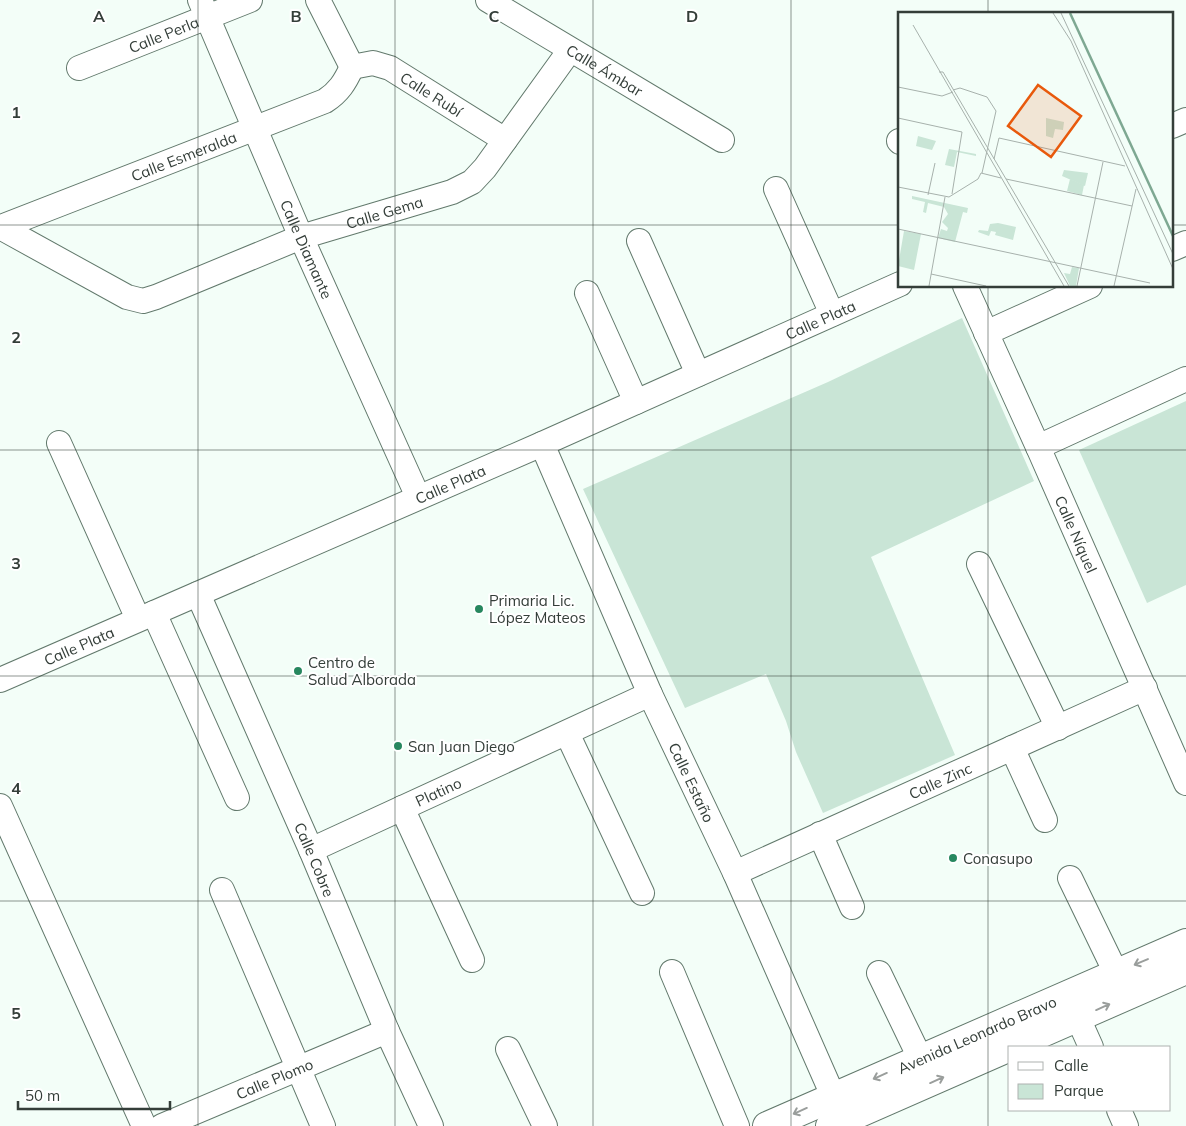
<svg xmlns="http://www.w3.org/2000/svg" width="1186" height="1126" viewBox="0 0 1186 1126" font-family="Mulish,sans-serif">
<style>
.green{fill:#c9e5d6}
.lines{fill:none;stroke-linecap:round;stroke-linejoin:round}
.street-casing{stroke:#62796c;stroke-width:26}
.secondary-casing{stroke:#62796c;stroke-width:30}
.street{stroke:#fff;stroke-width:24}
.secondary{stroke:#fff;stroke-width:28}
.oneway{stroke:#9a9e9c}
.grid{fill:none;stroke:#343e39;stroke-width:1;stroke-opacity:0.55}
.poi-dot{fill:#27875f;stroke:#fff;stroke-width:2}
.labels{text-anchor:middle;dominant-baseline:central;stroke-width:4;stroke-linejoin:round;paint-order:stroke}
.street-label{font-size:15px;fill:#343e39;stroke:#fff}
.poi-label{font-size:15px;fill:#343e39;stroke:#fff;text-anchor:start}
.inset-river{fill:none;stroke:#7ea892;stroke-width:2.5}
.inset-road{fill:none;stroke:#a7b1ac;stroke-width:1}
.view{fill:#e8590c;fill-opacity:0.15;stroke:#e8590c;stroke-width:2.5}
.inset-edge{fill:none;stroke:#343e39;stroke-width:2.5}
.grid-label{font-size:16px;text-anchor:middle;font-weight:bold;fill:#343e39;stroke:#fff;stroke-width:4;stroke-linejoin:round;paint-order:stroke}
</style>
<rect width="100%" height="100%" fill="#f3fef8"/>
<g class="green">
<polygon points="962,318 1034,481 871,557 955,755 823,813 796,752 786,721 766,674 685,708 583,489 828,382"/>
<polygon points="1186,401 1186,585 1147,603 1079,450"/>
</g>
<g class="lines">
<g class="street-casing">
<g id="street">
<path id="s1" d="M200,0L301,237L418,497"/>
<polyline points="318,0 352,67"/>
<path id="s2" d="M488,0L722,140"/>
<path id="s3" d="M352,67L373,63L390,68L505,140"/>
<path id="s4" d="M79,68L250,0"/>
<polyline points="1172,126 1186,120"/>
<polyline points="899,141 900,142"/>
<polyline points="776,189 832,314"/>
<path id="s5" d="M0,227L127,297L143,301L156,297L301,237L452,192L472,182L485,168L570,50"/>
<path id="s6" d="M1,227L325,101C339,92 345,82 352,67"/>
<polyline points="639,241 698,374"/>
<polyline points="1172,249 1186,243"/>
<path id="s7" d="M965,286L1038,447L1186,783"/>
<polyline points="587,293 636,402"/>
<polyline points="986,333 1090,286"/>
<polyline points="59,443 138,619"/>
<path id="s8" d="M542,444L650,694L735,873L841,1114"/>
<polyline points="1038,447 1186,379"/>
<polyline points="979,564 1058,728"/>
<path id="s9" d="M198,594L311,850L387,1031L431,1126"/>
<polyline points="154,613 237,798"/>
<path id="s10" d="M0,680L542,444L900,284"/>
<polyline points="567,733 642,893"/>
<polyline points="1012,748 1045,820"/>
<polyline points="0,806 144,1126"/>
<polyline points="402,808 472,960"/>
<polyline points="820,834 852,907"/>
<path id="s11" d="M311,850L650,694"/>
<path id="s12" d="M735,873L1145,688"/>
<polyline points="1070,878 1116,973"/>
<polyline points="222,890 323,1126"/>
<polyline points="672,972 737,1126"/>
<polyline points="879,973 920,1058"/>
<polyline points="1078,1018 1091,1047"/>
<polyline points="508,1049 545,1126"/>
<polyline points="1119,1110 1126,1126"/>
<path id="s13" d="M162,1126L387,1031"/>
</g>
</g>
<g class="secondary-casing">
<g id="secondary">
<polyline points="1010,1047 1186,970"/>
<path id="s14" d="M767,1126L1186,943"/>
<polyline points="830,1126 1010,1047"/>
</g>
</g>
<use href="#street" class="street"/>
<use href="#secondary" class="secondary"/>
</g>
<defs><path id="oneway-shaft" d="M-6 0H5M1.5-3L5.5 0L1.5 3" fill="none" stroke-width="1.6" stroke-linecap="round" stroke-linejoin="round" transform="scale(1.25)"/></defs>
<g class="oneway">
<use href="#oneway-shaft" transform="translate(1141 962) rotate(157)"/>
<use href="#oneway-shaft" transform="translate(1103 1007) rotate(-24)"/>
<use href="#oneway-shaft" transform="translate(880 1076) rotate(156)"/>
<use href="#oneway-shaft" transform="translate(937 1080) rotate(-24)"/>
<use href="#oneway-shaft" transform="translate(800 1111) rotate(156)"/>
</g>
<path class="grid" d="M198,0V1126M395,0V1126M593,0V1126M791,0V1126M988,0V14M0,225H900M1172,225H1186M988,286V1126M0,450H1186M0,676H1186M0,901H1186"/>
<g class="poi-dot">
<circle cx="479" cy="609" r="5"/>
<circle cx="298" cy="671" r="5"/>
<circle cx="398" cy="746" r="5"/>
<circle cx="953" cy="858" r="5"/>
</g>
<g class="labels">
<g class="street-label">
<text stroke="none"><textPath href="#s4" startOffset="91">Calle Perla</textPath></text>
<text stroke="none"><textPath href="#s2" startOffset="136">Calle Ámbar</textPath></text>
<text stroke="none"><textPath href="#s3" startOffset="88">Calle Rubí</textPath></text>
<text stroke="none"><textPath href="#s6" startOffset="196">Calle Esmeralda</textPath></text>
<text stroke="none"><textPath href="#s5" startOffset="419">Calle Gema</textPath></text>
<text stroke="none"><textPath href="#s1" startOffset="271">Calle Diamante</textPath></text>
<text stroke="none"><textPath href="#s10" startOffset="896">Calle Plata</textPath></text>
<text stroke="none"><textPath href="#s10" startOffset="491">Calle Plata</textPath></text>
<text stroke="none"><textPath href="#s7" startOffset="272">Calle Níquel</textPath></text>
<text stroke="none"><textPath href="#s10" startOffset="86">Calle Plata</textPath></text>
<text stroke="none"><textPath href="#s12" startOffset="225">Calle Zinc</textPath></text>
<text stroke="none"><textPath href="#s8" startOffset="370">Calle Estaño</textPath></text>
<text stroke="none"><textPath href="#s11" startOffset="140">Platino</textPath></text>
<text stroke="none"><textPath href="#s9" startOffset="290">Calle Cobre</textPath></text>
<text stroke="none"><textPath href="#s14" startOffset="229">Avenida Leonardo Bravo</textPath></text>
<text stroke="none"><textPath href="#s13" startOffset="122">Calle Plomo</textPath></text>
</g>
<g class="poi-label">
<text x="489" y="600">Primaria Lic.<tspan x="489" dy="17">López Mateos</tspan></text>
<text x="308" y="662">Centro de<tspan x="308" dy="17">Salud Alborada</tspan></text>
<text x="408" y="746">San Juan Diego</text>
<text x="963" y="858">Conasupo</text>
</g>
</g>
<g transform="translate(898 12)">
<rect width="275" height="275" fill="#f3fef8"/>
<path d="M51,137L78,142V144L59,140L56,155L47,153ZM172,167L186,173L184,183L169,179ZM14,184L70,196L69,201L65,200L57,230L40,226L43,217L49,219L50,216L44,210L50,202L46,195L30,191L28,201L25,200L27,190L14,187ZM100,211L118,215L115,228L97,223L98,220L93,219L91,224L80,220L81,218L90,219L92,212Z" fill="#c9e5d6"/>
<path d="M148,106L166,110L165,118L157,117L155,126L148,124ZM20,124L38,129L34,138L18,134ZM166,158L190,161L187,174L164,164ZM6,219L23,222L16,258L0,254ZM174,255L181,256L178,274H172L166,261L172,262Z" fill="#c9e5d6"/>
<path class="inset-river" d="M172,1L275,224"/>
<path class="inset-road" d="M155,1L173,29L275,257M163,1L275,242M15,13L166,274M41,60H45L171,274M0,75L44,84L55,80M55,78L62,76L89,85L98,99L84,161M0,106L64,120L54,182M96,147L101,126L227,154M108,167L234,194M0,175L51,185L80,167L83,161L103,166M30,183L37,151M0,217L252,271M33,262L88,274M31,274L47,185M179,274L205,150M216,274L238,177"/>
<path class="view" d="M140,73L183,104L153,145L110,114Z"/>
<rect width="275" height="275" class="inset-edge"/>
</g>
<g class="grid-label">
<text x="99" y="22">A</text>
<text x="296" y="22">B</text>
<text x="494" y="22">C</text>
<text x="692" y="22">D</text>
<text x="16" y="118">1</text>
<text x="16" y="343">2</text>
<text x="16" y="569">3</text>
<text x="16" y="794">4</text>
<text x="16" y="1019">5</text>
</g>
<rect x="1008" y="1046" width="162" height="65" fill="#ffffff" stroke="#aeb2b0"/>
<rect x="1018" y="1062" width="25" height="8" fill="#ffffff" stroke="#aeb2b0"/>
<text x="1054" y="1071" font-size="15" fill="#343e39">Calle</text>
<rect x="1018" y="1084" width="25" height="15" fill="#c9e5d6" stroke="#aeb2b0"/>
<text x="1054" y="1096" font-size="15" fill="#343e39">Parque</text>
<path d="M18 1101v8h152v-8" fill="none" stroke="#343e39" stroke-width="2.5"/>
<text x="25" y="1101" font-size="15" fill="#343e39" stroke="#ffffff" stroke-width="4" paint-order="stroke">50 m</text>
</svg>
